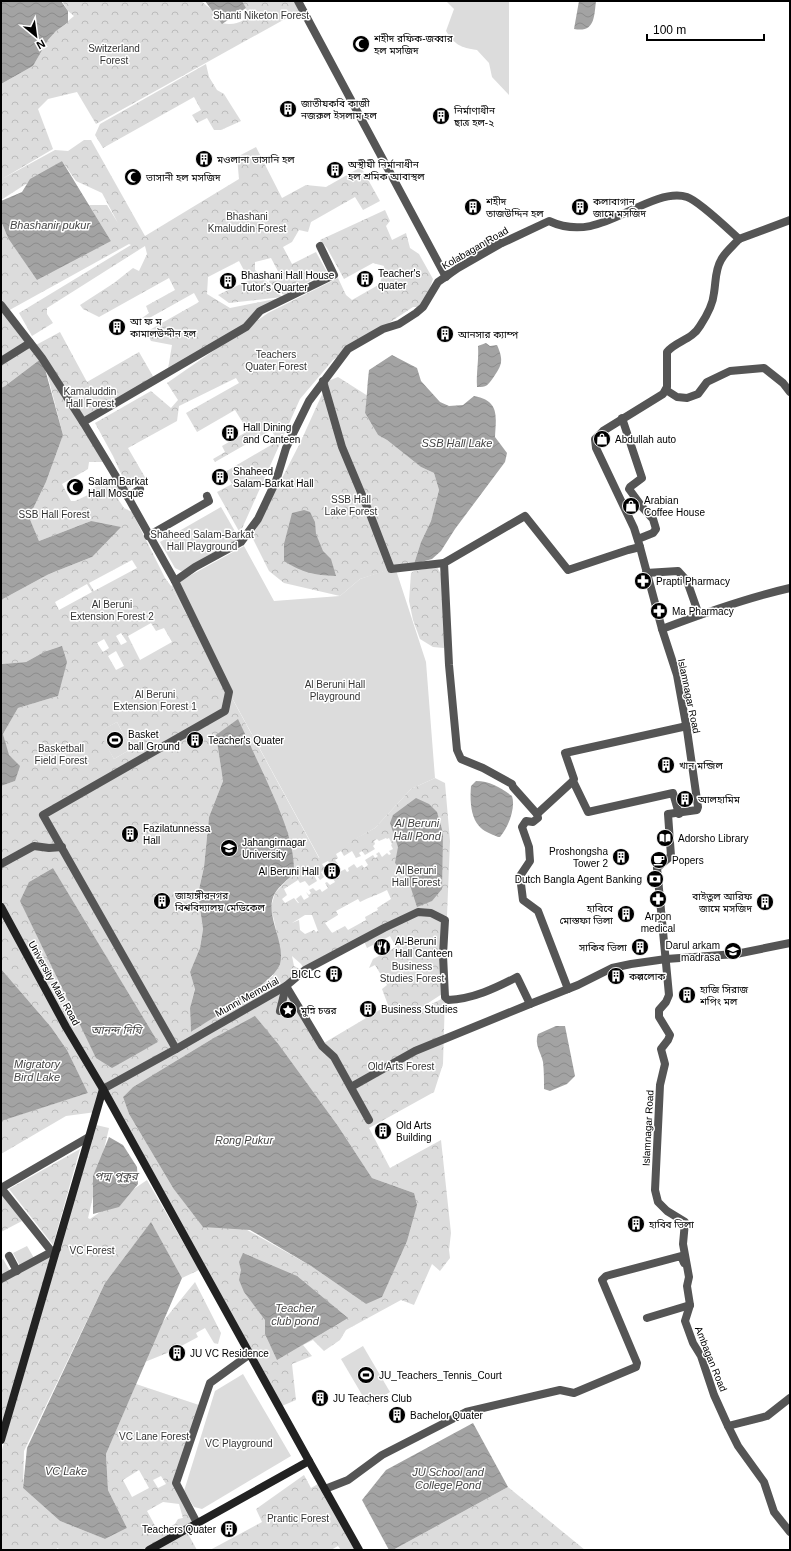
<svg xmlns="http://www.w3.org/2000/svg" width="791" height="1551" viewBox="0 0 791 1551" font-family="Helvetica,'Noto Sans Bengali',sans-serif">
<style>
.green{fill:#dcdcdc}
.forest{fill:url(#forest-crowns);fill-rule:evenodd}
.water{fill:url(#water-waves)}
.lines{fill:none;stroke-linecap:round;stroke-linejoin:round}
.street{stroke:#555;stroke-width:8}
.secondary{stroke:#222;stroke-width:8}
.labels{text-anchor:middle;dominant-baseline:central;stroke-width:3;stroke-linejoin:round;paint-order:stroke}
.park-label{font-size:10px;fill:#333;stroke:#fff}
.poi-label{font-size:10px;fill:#000;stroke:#fff;text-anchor:start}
.street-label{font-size:10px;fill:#000;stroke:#fff}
.water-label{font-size:11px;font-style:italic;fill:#444;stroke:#fff}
</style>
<defs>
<pattern id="forest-crowns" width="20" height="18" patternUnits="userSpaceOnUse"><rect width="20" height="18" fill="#dcdcdc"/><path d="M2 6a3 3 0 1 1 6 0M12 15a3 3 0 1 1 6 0" fill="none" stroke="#bbb"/></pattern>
<pattern id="water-waves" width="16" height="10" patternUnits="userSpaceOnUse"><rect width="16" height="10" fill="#a3a3a3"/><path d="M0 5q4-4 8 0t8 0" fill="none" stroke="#8b8b8b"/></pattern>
</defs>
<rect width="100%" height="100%" fill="#fff"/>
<g class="green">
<path d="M446,1H509V95L492,77L489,63L477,50C460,47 456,46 446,31L454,9Z"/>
<polygon points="221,507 240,540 187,570 181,571 175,568 160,542"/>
<polygon points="244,546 274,601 340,596 360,579 395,567 426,662 435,778 411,789 375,828 320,859 171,586"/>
<polygon points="117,722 131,749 114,759 98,732"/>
<polygon points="27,1246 34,1258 20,1266 13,1253"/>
<polygon points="3,1259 10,1271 1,1275 1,1260"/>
<polygon points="363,1346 390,1392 368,1405 341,1359"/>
<polygon points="243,1374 291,1456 202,1509 194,1507 184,1491 215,1391"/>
</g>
<g class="forest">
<path d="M62,1H201L212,10L222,23C231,25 236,24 244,20L246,9L242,1H298L303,9L96,124L77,92L48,99L38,109L53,149L2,179L55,150L68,151L84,140H91L145,236L239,179L237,157L256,147L282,198L306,185L326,187L361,167L380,201L363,210L355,197L311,222L308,232L299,230L292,242L283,247L292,264L316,252L327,272L284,295L269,282L271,276L280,275L271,258L255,262V270L282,297L229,303L218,295L249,280L239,261L208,277L207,294L230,308L280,298L244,325L168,369L172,345L151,341L146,332L199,302L194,293L144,321L142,318L149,313L146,306L175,290L169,278L99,317L83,309L80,305L114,283L133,268L139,271L147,254L145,246L47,308V314L53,323L32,336L19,313L131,245L129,244L6,312L42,358L5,386L1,388V221L8,238L111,241L89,205H107L118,223L102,193L76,181L62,161L1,200V84L33,66L48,40L56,31L74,16L68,11Z"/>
<polygon points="206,64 209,77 217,90 224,94 241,121 221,130 214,130 207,118 197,123 192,115 201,110 194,97 103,148 95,135 100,124"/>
<polygon points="385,210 390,221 386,226 392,240 406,233 410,248 419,254 433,279 423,307 413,307 333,360 300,399 240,533 217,492 232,484 225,472 278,441 271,430 215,462 213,459 225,452 222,446 248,431 235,410 197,432 186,413 239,383 236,378 179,406 177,421 128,448 146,479 128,489 113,456 95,423 151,391 171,408 178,400 167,383 268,313 338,278 346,295 352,300 380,284 384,266 373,263 344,279 327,248 320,240"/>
<polygon points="60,332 87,382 139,352 154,378 84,419 36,345"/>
<path d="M44,361L103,462H89L88,469L62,484L71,501H75L88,495L91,489L113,478L120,489L118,499L124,508L132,512L165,578L171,586L319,858L375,828L411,789L435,778L445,783L450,841L447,916L433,913L445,920L442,994L407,1017L445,997L443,1064L434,1092L369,1128L390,1168L441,1140L451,1233L449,1250L450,1258L440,1271L432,1264L414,1305L401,1300L346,1330L340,1340L324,1351L313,1340L303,1345L312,1356L292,1364L296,1400L282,1406L103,1089L96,1112L66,1116L1,1154L2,1120L88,1093L67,1050L51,1027L1,969V863L34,846L62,847L40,815L56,845L31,844L1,859V786L15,781L3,734L18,708L58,696L44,652L26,662L2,664L1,662V600L49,574L92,557L91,521L39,541L29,517L46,482L63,435ZM132,560L137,568L94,591L89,583ZM87,584L92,592L59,610L55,602ZM151,623L156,631L164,628L172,642L140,660L128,636ZM121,633L127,642L121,645L116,636ZM104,639L109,648L103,652L97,643ZM116,651L124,666L116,670L108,656ZM117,722L131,749L114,759L99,732ZM216,735L294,873L275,893L271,907L277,934L273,976L238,1001L191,1032L190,1008L195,988L190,972L200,948L203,929L198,894L204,867L209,817L223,781ZM386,838L387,839L389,838L392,844L391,845L393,849L389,851L391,854L389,855L387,853L382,857L379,852L376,854L378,856L375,858L373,855L365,860L368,865L364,868L362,865L357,868L354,864L348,868L349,871L347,872L345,869L338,873L340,876L338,877L336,874L332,877L335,882L330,885L327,882L325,883L328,888L322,892L320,889L316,891L313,888L309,890L311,893L309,895L306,892L309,897L304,900L301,895L296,899L299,903H298L294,898L285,903L282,899L287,895L284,889L298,880L300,883L305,881L309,886L317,881L314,875L316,874L320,880L324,877L321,872L326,870L322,864L328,861L330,864L333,863L335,866L338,864L335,860L338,858L336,854L341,851L344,856L352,851L356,858L361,856L359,853L362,851L365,855L375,849L373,846L375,844L374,841L377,839L379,841ZM53,868L158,1042L145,1049L29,882ZM387,890L391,899L377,908L378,910L365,917L366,920L348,930L345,926L332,933L325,923L338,915L336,911L358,899L360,902C369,897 378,895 387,890ZM305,915H312L318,931L316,932L314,930L305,934L300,930L299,920L292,923ZM390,936L396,947L373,959L369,968L375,965L387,985L382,989L388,1005L324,1043L286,986L303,971L294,966L292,956L301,964L305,970L363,939L367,948ZM212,1039L306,1083L338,1126L372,1178L414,1193L366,1304L311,1266L173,1188L129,1114L123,1097L133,1087Z"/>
<polygon points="338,377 368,396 365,413 378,435 387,440 421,467 434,473 439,490 431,521 421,542 414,564 391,569 360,579 340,596 284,583 269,571 252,537 301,441 328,381"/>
<polygon points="437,567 441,574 444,622 444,648 433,647 420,639 413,620 409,601 411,573 414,571"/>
<path d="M96,1125L109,1128L88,1218L90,1219L147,1180L199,1270L182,1278L151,1223L105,1283L24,1451L23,1488L60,1521L105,1539L127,1528L108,1490L106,1454L136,1384L202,1406L176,1483L196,1520L143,1550H59L58,1548L55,1550H1V1453ZM139,1470L149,1488L132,1497L123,1480ZM161,1476L166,1484L158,1488L153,1480ZM163,1502L179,1504L183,1518L178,1519L175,1524L159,1533L147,1511Z"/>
<polygon points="80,1149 53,1245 9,1189"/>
<polygon points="1,1190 22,1221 1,1232"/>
<polygon points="57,1249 1,1429 1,1279"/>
<polygon points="195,1282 221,1333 218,1344 214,1343 205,1328 196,1333 198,1337 172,1351 135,1366 148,1340"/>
<polygon points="304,1475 311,1488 318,1484 357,1550 341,1550 338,1546 331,1550 210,1550 262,1522 256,1509"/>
<polygon points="508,1487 585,1550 393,1550"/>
<polygon points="187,1532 197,1550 155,1550"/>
</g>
<g class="water">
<polygon points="1,1 61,1 68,11 68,22 56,31 48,40 33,66 1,84"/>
<polygon points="205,1 242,1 246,8 222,24"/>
<path d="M579,1H596C594,17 595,33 574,29Z"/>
<polygon points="62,161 111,241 37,280 8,238 1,221 1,201 22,192 30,179"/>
<path d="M486,343L490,346L497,345C504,361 502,365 493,378C487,386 487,387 477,387C476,373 479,360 478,346Z"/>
<path d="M392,355L417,368L421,381L440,402L449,406L463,405L474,396C500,401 496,416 495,437L507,453L505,462L455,529L441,551L432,559L414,564L421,542L431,521L439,490L434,473L421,467L387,440L378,435L365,413C367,399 367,385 369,370Z"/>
<polygon points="42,358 63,435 46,482 29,517 39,541 91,521 121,527 92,557 49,574 1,600 1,388 5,386"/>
<path d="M304,510L310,512L315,522L316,534L323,551L331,559L336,576C314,575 303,573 284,561V544L292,513Z"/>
<polygon points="62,646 67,662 58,696 18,708 3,734 9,755 20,766 15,781 1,786 1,662 2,664 26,662 44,652"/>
<path d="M238,719C247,738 256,758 265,777C278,807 295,840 294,873C289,879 279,886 275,893C263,913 286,942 280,964C274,983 209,1020 191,1032L190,1008L195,989L190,972L200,948L203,929L198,894L204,867L209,817L223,781L216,735Z"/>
<path d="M476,781C490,781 501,788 512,796C516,808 508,828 500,837H498C491,834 483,831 479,826C470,816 470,798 471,786Z"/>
<polygon points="416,798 429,804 437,812 443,833 442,889 432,901 417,907 407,876 395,863 398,847 390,823 393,815"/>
<polygon points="53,868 158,1042 112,1068 96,1058 20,901 29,882"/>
<polygon points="1,969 51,1027 67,1050 88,1093 1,1121"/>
<polygon points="255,1016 279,1045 338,1126 372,1178 414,1193 417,1205 407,1241 382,1297 366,1304 311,1266 250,1230 203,1227 173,1188 129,1114 123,1097 133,1087 212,1039"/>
<path d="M556,1026H565L575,1076L567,1084L550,1091L544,1089C544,1080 544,1071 543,1062C541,1052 534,1045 538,1034Z"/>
<polygon points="109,1137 123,1145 137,1167 138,1184 119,1207 93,1214 93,1176"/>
<polygon points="151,1222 182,1278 106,1454 108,1490 127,1528 105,1539 60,1521 23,1488 27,1448 105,1283"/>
<polygon points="243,1253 297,1276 348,1318 277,1360 265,1334 265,1320 244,1292 239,1280 241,1270 239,1262"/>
<polygon points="473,1423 508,1487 393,1550 389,1550 362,1500 386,1470"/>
</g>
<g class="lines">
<g class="street">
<polyline points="298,1 446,277 449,274"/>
<path d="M739,239C734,245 725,252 721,260C715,270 716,281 714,293C713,304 706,317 700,326C692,340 676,341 667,352V387L663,394L603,431L595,439L596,448L634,528L640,547L662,629L677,675L687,730L698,807L697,810L668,814L671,856L657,868L669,995L666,1002L659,1010V1017L670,1035L668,1040L661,1049L665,1064L660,1085L655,1190L658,1202L667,1211L685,1222L683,1244L689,1277L687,1286L690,1305L685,1321L693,1343L701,1356L714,1395L728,1426L738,1446L764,1482L774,1512L790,1532"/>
<polyline points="739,239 790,220"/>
<polyline points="472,255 487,243 501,243"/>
<polyline points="1,305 42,358 83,422 120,483 175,581 229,692 225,711 43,815 176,1049"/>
<polyline points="1,361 30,343"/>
<polyline points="323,381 342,447 370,514 391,569 444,563"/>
<polyline points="666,390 677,397 687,398 698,394 707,382 730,371 764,368 783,383 790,392"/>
<polyline points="622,418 642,478 630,487 629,489 643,508 653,519 656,529 653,533 638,539"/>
<polyline points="83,422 246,327 260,311 334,275 320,246"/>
<polyline points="128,497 140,489"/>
<polyline points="148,536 209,501 207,496"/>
<polyline points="646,573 678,571 687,581 699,615"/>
<path d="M175,581L195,567L241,542L258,519L276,481L286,448L309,401L348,349L383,329L399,324L416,313L423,307L438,282L458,268L500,244L549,221C590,240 619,212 658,199C667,196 678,194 687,197C699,201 728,229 739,239"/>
<path d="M662,629C704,613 746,598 790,588"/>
<polyline points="537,814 573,781"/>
<polyline points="679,814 673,793 588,812 573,781 574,779 565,753 687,726"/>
<polyline points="1,864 34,846 49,848 62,847"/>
<polyline points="568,989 538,911 523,900 520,876 530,861 529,847 522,827 526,821 533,822 538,818 537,814 513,787 512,784 483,768 461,759 457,750 449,665 444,563 525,516 568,570 628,550 640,547"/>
<path d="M280,1011L286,986L305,970L384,928L418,912L431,913L445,920L443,955L445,997L448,1000C473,999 496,988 517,977L530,1004L578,985L612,968L631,964L666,959L736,954L790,943"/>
<polyline points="351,1087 415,1051 530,1004"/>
<polyline points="103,1089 176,1049 286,986 322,1046 334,1057 369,1120"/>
<polyline points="52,1252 1,1188 89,1137"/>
<polyline points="9,1256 17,1271"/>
<polyline points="1,1279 57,1249"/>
<polyline points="647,1318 690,1305"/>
<polyline points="728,1426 767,1416 790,1398"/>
<polyline points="325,1489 348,1480 382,1455 466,1412 560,1390 574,1393 636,1367 637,1363 602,1280 606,1276 681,1256 684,1263"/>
<polyline points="197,1523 176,1483 210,1383 250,1354"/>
</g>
<g class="secondary">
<polyline points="1,907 66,1027 103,1089 309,1461 149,1550"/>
<polyline points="1,1440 103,1089"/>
<polyline points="309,1461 359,1550"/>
</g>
</g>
<defs>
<g id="mosque-disc" transform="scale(0.9)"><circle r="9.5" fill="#000" stroke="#fff"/><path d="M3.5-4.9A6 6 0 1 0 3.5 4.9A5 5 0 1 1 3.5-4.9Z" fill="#fff"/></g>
<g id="building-disc" transform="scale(0.9)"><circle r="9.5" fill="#000" stroke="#fff"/><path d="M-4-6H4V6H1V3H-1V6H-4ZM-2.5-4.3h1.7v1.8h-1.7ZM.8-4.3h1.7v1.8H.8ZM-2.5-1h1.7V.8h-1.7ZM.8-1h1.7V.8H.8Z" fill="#fff"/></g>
<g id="shop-disc" transform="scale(0.9)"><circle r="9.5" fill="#000" stroke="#fff"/><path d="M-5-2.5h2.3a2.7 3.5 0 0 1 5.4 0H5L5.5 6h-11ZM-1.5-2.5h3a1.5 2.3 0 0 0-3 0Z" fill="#fff"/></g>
<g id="pharmacy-disc" transform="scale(0.9)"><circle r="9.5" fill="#000" stroke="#fff"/><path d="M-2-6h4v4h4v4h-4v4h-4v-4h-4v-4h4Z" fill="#fff"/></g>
<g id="stadium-disc" transform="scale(0.9)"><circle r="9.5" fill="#000" stroke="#fff"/><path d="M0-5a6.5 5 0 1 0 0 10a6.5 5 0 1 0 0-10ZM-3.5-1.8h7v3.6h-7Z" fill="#fff"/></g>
<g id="library-disc" transform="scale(0.9)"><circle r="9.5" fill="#000" stroke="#fff"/><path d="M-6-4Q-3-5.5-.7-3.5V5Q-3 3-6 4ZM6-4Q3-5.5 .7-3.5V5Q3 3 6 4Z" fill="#fff"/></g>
<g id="university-disc" transform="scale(0.9)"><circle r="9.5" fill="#000" stroke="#fff"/><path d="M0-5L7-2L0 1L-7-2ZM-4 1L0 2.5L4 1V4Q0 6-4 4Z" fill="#fff"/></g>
<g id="cafe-disc" transform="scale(0.9)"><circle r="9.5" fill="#000" stroke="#fff"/><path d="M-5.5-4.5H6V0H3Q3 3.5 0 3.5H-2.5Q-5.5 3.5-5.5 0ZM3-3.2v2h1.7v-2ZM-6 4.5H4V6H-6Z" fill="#fff"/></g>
<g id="bank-disc" transform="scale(0.9)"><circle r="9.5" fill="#000" stroke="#fff"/><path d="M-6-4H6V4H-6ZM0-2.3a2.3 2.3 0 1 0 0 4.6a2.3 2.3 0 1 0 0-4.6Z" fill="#fff"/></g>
<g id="restaurant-disc" transform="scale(0.9)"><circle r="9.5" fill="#000" stroke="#fff"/><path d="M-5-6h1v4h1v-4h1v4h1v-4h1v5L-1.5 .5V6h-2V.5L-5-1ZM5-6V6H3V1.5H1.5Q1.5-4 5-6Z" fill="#fff"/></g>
<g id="school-disc" transform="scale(0.9)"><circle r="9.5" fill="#000" stroke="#fff"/><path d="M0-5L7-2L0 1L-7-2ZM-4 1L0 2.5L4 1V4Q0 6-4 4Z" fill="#fff"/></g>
<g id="sight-disc" transform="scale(0.9)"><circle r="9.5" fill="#000" stroke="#fff"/><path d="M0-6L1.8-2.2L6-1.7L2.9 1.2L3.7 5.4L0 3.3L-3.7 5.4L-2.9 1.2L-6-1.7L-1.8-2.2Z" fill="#fff"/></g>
</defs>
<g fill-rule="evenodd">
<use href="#mosque-disc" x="361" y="44"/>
<use href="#building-disc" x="288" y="109"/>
<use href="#building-disc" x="441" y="116"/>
<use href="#building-disc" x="204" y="159"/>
<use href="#building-disc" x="335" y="170"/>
<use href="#mosque-disc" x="133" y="177"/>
<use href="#building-disc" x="473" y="207"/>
<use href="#building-disc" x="580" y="207"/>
<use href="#building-disc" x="365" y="279"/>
<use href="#building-disc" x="228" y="281"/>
<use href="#building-disc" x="117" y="327"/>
<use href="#building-disc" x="445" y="334"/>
<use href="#building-disc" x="230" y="433"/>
<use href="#shop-disc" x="602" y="439"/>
<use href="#building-disc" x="220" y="477"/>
<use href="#mosque-disc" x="75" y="487"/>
<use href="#shop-disc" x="631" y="506"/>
<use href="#pharmacy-disc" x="643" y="581"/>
<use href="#pharmacy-disc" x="659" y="611"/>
<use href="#stadium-disc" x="115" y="740"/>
<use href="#building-disc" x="195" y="740"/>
<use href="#building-disc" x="666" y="765"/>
<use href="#building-disc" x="685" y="799"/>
<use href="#building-disc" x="130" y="834"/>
<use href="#library-disc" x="665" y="838"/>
<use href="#university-disc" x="229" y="848"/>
<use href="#building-disc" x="621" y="857"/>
<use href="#cafe-disc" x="659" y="860"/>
<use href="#building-disc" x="332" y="871"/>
<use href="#bank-disc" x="655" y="879"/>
<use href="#pharmacy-disc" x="658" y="899"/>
<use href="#building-disc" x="162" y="901"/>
<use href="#building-disc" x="765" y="902"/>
<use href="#building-disc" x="626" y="914"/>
<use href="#restaurant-disc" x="382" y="947"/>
<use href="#building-disc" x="640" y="947"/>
<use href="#school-disc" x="733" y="951"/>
<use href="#building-disc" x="334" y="974"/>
<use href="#building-disc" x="616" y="976"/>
<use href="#building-disc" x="687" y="995"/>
<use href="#building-disc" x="368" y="1009"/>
<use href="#sight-disc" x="288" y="1010"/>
<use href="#building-disc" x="383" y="1131"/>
<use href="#building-disc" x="636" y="1224"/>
<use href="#building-disc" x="177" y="1353"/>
<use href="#stadium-disc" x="366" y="1375"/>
<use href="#building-disc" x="320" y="1398"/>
<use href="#building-disc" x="397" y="1415"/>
<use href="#building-disc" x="229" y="1529"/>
</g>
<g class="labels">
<g class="park-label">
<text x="261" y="15">Shanti Niketon Forest</text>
<text x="114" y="48">Switzerland<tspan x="114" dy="12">Forest</tspan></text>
<text x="247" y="216">Bhashani<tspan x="247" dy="12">Kmaluddin Forest</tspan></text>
<text x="276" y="354">Teachers<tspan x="276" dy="12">Quater Forest</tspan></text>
<text x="90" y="391">Kamaluddin<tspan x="90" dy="12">Hall Forest</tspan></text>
<text x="351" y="499">SSB Hall<tspan x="351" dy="12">Lake Forest</tspan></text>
<text x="54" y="514">SSB Hall Forest</text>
<text x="202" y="534">Shaheed Salam-Barkat<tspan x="202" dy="12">Hall Playground</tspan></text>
<text x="112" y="604">Al Beruni<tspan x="112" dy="12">Extension Forest 2</tspan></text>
<text x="335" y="684">Al Beruni Hall<tspan x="335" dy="12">Playground</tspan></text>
<text x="155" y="694">Al Beruni<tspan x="155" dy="12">Extension Forest 1</tspan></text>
<text x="61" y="748">Basketball<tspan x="61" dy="12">Field Forest</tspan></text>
<text x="416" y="870">Al Beruni<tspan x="416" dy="12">Hall Forest</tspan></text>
<text x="412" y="966">Business<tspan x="412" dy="12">Studies Forest</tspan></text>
<text x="401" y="1066">Old Arts Forest</text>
<text x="92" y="1250">VC Forest</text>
<text x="154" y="1436">VC Lane Forest</text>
<text x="239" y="1443">VC Playground</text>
<text x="298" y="1518">Prantic Forest</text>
</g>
<g class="poi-label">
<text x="374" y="38">শহীদ রফিক-জব্বার<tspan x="374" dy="12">হল মসজিদ</tspan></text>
<text x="301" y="103">জাতীয়কবি কাজী<tspan x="301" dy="12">নজরুল ইসলাম হল</tspan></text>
<text x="454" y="110">নির্মাণাধীন<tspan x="454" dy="12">ছাত্র হল-২</tspan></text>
<text x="217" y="159">মওলানা ভাসানি হল</text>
<text x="348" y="164">অস্থীয়ী নির্মানাধীন<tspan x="348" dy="12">হল শ্রমিক আবাস্থল</tspan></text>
<text x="146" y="177">ভাসানী হল মসজিদ</text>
<text x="486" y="201">শহীদ<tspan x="486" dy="12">তাজউদ্দিন হল</tspan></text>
<text x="593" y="201">কলাবাগান<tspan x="593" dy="12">জামে মসজিদ</tspan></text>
<text x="378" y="273">Teacher's<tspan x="378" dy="12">quater</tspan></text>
<text x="241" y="275">Bhashani Hall House<tspan x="241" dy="12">Tutor's Quarter</tspan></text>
<text x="130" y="321">আ ফ ম<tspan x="130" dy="12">কামালউদ্দীন হল</tspan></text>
<text x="458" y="334">আনসার ক্যাম্প</text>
<text x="243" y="427">Hall Dining<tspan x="243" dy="12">and Canteen</tspan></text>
<text x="615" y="439">Abdullah auto</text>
<text x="233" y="471">Shaheed<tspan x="233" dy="12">Salam-Barkat Hall</tspan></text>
<text x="88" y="481">Salam Barkat<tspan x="88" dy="12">Hall Mosque</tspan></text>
<text x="644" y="500">Arabian<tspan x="644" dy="12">Coffee House</tspan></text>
<text x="656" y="581">Prapti Pharmacy</text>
<text x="672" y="611">Ma Pharmacy</text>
<text x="128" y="734">Basket<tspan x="128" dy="12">ball Ground</tspan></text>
<text x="208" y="740">Teacher's Quater</text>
<text x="679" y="765">খান মন্জিল</text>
<text x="698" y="799">আলহামিম</text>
<text x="143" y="828">Fazilatunnessa<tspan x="143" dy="12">Hall</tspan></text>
<text x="678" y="838">Adorsho Library</text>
<text x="242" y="842">Jahangirnagar<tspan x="242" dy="12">University</tspan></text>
<text x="608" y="851" text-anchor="end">Proshongsha<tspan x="608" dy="12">Tower 2</tspan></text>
<text x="672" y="860">Popers</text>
<text x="319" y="871" text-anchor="end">Al Beruni Hall</text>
<text x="642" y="879" text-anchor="end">Dutch Bangla Agent Banking</text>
<text x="175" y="895">জাহাঙ্গীরনগর<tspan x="175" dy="12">বিশ্ববিদ্যালয় মেডিকেল</tspan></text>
<text x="752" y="896" text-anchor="end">বাইতুল আরিফ<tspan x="752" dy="12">জামে মসজিদ</tspan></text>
<text x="613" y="908" text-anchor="end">হাবিবে<tspan x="613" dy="12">মোস্তফা ভিলা</tspan></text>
<text x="658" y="916" text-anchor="middle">Arpon<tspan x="658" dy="12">medical</tspan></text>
<text x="395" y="941">Al-Beruni<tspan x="395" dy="12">Hall Canteen</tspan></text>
<text x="720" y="945" text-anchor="end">Darul arkam<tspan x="720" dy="12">madrasa</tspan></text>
<text x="627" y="947" text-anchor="end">সাকিব ভিলা</text>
<text x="321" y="974" text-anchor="end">BICLC</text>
<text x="629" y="976">কল্পলোক</text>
<text x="700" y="989">হাজি সিরাজ<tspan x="700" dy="12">শপিং মল</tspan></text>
<text x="381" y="1009">Business Studies</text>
<text x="301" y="1010">মুন্নি চত্তর</text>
<text x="396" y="1125">Old Arts<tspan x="396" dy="12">Building</tspan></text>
<text x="649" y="1224">হাবিব ভিলা</text>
<text x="190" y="1353">JU VC Residence</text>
<text x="379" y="1375">JU_Teachers_Tennis_Court</text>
<text x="333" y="1398">JU Teachers Club</text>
<text x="410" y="1415">Bachelor Quater</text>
<text x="216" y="1529" text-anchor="end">Teachers Quater</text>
</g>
<g class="street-label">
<text transform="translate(475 248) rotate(-30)">Kolabagan Road</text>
<text transform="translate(689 696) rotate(78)">Islamnagar Road</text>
<text transform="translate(54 983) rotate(61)">University Main Road</text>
<text transform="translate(247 997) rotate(-29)">Munni Memorial</text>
<text transform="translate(648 1128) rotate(-87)">Islamnagar Road</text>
<text transform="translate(711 1359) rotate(68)">Ambagan Road</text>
</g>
<g class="water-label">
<text x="50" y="225">Bhashanir pukur</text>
<text x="457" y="443">SSB Hall Lake</text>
<text x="417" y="823">Al Beruni<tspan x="417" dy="13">Hall Pond</tspan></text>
<text x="116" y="1030">আনন্দ দিঘি</text>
<text x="37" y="1064">Migratory<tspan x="37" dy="13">Bird Lake</tspan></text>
<text x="244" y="1140">Rong Pukur</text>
<text x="116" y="1176">পদ্ম পুকুর</text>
<text x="295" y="1308">Teacher<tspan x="295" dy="13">club pond</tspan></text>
<text x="66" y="1471">VC Lake</text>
<text x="448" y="1472">JU School and<tspan x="448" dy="13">College Pond</tspan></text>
</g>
</g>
<rect width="791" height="1551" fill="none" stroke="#000000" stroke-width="4"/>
<g transform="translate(36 36) rotate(151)" stroke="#ffffff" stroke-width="3" paint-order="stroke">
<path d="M0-3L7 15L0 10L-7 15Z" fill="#000000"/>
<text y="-6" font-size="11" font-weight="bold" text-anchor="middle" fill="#000000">N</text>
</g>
<path d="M647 34v6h117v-6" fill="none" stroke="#000000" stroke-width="2"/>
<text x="653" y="34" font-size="12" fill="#000000" stroke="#ffffff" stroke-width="3" paint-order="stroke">100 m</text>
</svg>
